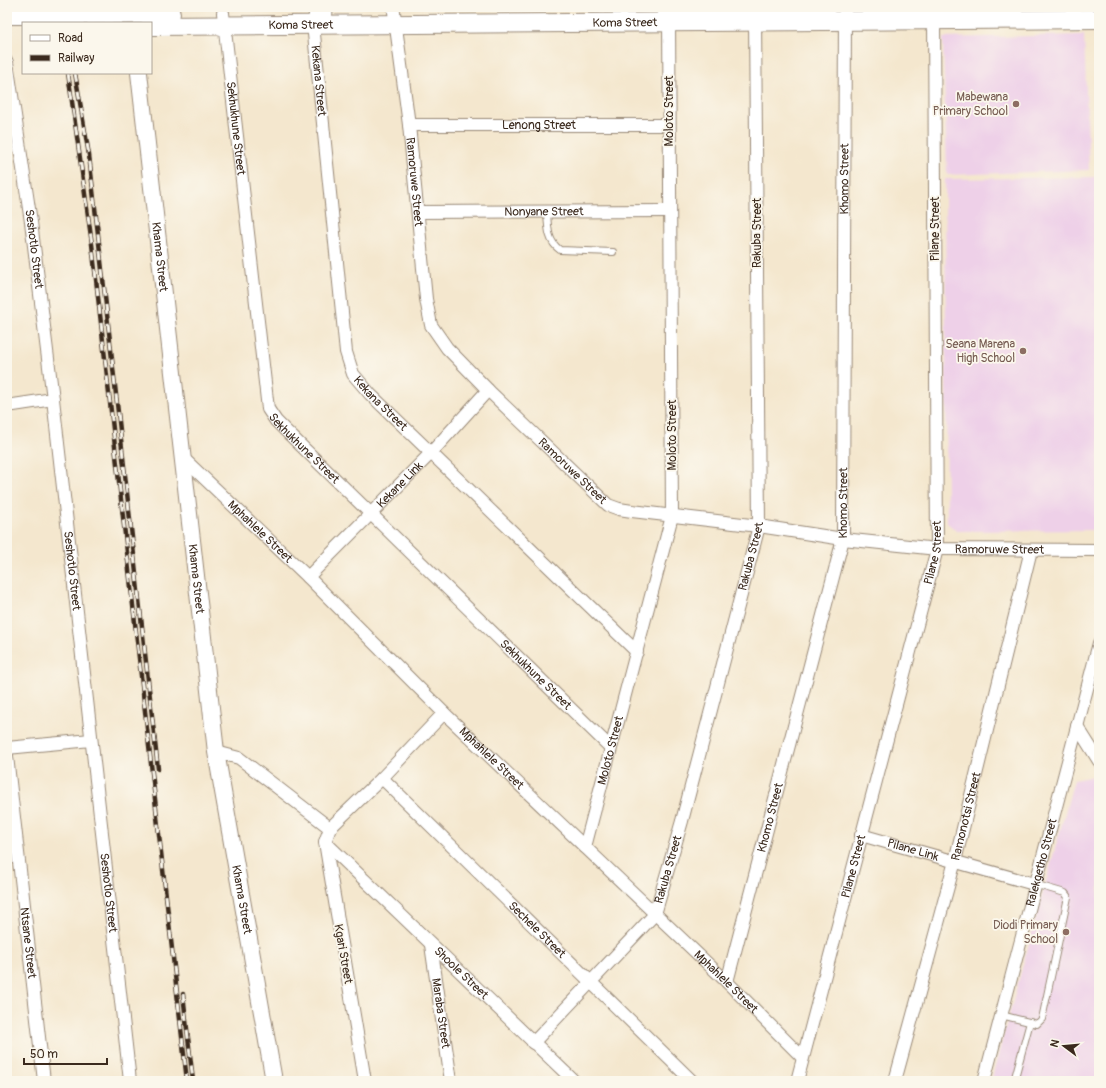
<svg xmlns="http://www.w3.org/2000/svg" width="1106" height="1088" viewBox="0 0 1106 1088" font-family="Pangolin,sans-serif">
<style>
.built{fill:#eed0e8}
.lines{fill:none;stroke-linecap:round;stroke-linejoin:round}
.service-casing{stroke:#988876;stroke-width:8}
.minor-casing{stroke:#988876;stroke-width:14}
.tertiary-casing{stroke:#988876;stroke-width:18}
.secondary-casing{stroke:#988876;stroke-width:20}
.service{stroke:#fff;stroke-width:6}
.minor{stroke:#fff;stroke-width:12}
.tertiary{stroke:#fff;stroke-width:16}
.secondary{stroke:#fff;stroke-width:18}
.rail-casing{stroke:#3b2a1e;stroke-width:4.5}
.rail{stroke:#fbf7ec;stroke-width:3;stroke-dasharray:9;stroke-linecap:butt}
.secondary-bridge-casing{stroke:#988876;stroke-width:20;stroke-linecap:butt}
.secondary-bridge{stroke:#fff;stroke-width:18}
.education-dot{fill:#8d6e63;stroke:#fbf7ec;stroke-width:1.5}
.labels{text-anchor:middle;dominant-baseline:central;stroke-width:3.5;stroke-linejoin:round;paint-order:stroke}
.street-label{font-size:12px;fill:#3b2a1e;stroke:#fbf7ec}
.education-label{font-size:12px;fill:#785e54;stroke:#fbf7ec;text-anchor:end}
</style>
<rect width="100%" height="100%" fill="#fbf7ec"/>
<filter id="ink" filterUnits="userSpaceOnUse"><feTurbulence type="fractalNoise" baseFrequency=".025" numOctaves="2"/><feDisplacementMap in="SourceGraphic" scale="8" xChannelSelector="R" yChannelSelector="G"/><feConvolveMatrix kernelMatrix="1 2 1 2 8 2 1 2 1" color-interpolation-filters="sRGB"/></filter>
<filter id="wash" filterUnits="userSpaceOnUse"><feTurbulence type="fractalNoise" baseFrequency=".012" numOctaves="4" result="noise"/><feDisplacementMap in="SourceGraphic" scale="16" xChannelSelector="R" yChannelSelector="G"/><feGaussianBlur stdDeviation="0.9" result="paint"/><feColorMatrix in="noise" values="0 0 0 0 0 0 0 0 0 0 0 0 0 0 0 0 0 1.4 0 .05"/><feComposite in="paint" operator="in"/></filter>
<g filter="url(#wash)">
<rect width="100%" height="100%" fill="#f4e7ce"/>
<g class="built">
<polygon points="1084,35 1089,170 947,175 943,38"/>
<polygon points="1099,177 1099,530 957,531 947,523 945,179"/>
<polygon points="1094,776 1099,783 1099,1081 991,1081 1074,780"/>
</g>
</g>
<g filter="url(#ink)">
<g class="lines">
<g class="service-casing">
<g id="service">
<path d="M547,211C548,226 547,241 560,250L613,252"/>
<polyline points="1001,1015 1037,1024 1042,1019 1068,897 1065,893 1034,884"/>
<polyline points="1014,1081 1030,1022"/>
</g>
</g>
<g class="minor-casing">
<g id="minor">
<path id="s1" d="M315,12L314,34L346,352L353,374L370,394L637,652"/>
<path id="s2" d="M394,12L409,125L426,299L431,325L447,348L488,390L608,505L619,509L632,511L759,526L843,539L937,549L1099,550"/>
<path id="s3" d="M223,13L268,409L276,421L285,430L610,747"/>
<path id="s4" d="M7,62L31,222L53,399L130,1081"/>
<path id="s5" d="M409,125H669"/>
<path id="s6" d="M418,212L670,211"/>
<polyline points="7,406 53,399"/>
<path id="s7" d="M182,457L308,577L444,713L727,982L802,1057"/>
<path id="s8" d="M308,577L430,454L488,390"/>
<polyline points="1077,726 1099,761"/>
<polyline points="7,748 91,740"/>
<polyline points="216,752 239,758 330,828"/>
<path id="s9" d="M7,756L44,1081"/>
<path id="s10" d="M382,778L692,1081"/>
<path id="s11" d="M861,835L1034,884"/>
<path id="s12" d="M325,842L574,1081"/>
<path id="s13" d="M585,847L672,516L669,16"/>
<path id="s14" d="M431,945L451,1081"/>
<path id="s15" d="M727,982L843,539L845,8"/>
<path id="s16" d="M533,1043L655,914L682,821L759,526L755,15"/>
<polyline points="365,1081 325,842 330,828 382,778 444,713"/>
<path id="s17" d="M797,1081L937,549L934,14"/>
<path id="s18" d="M895,1081L955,861L1031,550"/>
<path id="s19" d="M984,1081L1099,643"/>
</g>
</g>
<g class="tertiary-casing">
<g id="tertiary">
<polyline points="323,24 325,7"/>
<path id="s20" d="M139,73L216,752L274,1081"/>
</g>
</g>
<g class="secondary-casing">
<g id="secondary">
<polyline points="886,8 987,7"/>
<polyline points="666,11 827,8"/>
<polyline points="7,15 27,15"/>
<polyline points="89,15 171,14"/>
<path id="s21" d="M151,26L1099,19"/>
</g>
</g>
<use href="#service" class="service"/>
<use href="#minor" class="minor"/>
<use href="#tertiary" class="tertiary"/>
<use href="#secondary" class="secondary"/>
<g class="rail-casing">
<g id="rail">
<polyline points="54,7 58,23"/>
<polyline points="61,7 65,23"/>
<polyline points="68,73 92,244 187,1081"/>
<polyline points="75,73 89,155 98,234 158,769"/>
<polyline points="183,994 193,1081"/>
</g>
</g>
<use href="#rail" class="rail"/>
<g class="secondary-bridge-casing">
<polyline id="secondary-bridge" points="27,15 89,15"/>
</g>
<use href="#secondary-bridge" class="secondary-bridge"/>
</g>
</g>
<g class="education-dot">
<circle cx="1016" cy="104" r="4"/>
<circle cx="1023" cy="351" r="4"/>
<circle cx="1066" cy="932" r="4"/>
</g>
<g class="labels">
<g class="street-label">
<text stroke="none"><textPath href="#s21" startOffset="474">Koma Street</textPath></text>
<text stroke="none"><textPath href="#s21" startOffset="150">Koma Street</textPath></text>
<text stroke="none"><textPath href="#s1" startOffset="69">Kekana Street</textPath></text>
<text transform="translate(669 111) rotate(-90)">Moloto Street</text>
<text stroke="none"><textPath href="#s5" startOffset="130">Lenong Street</textPath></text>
<text stroke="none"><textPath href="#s3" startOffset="116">Sekhukhune Street</textPath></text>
<text stroke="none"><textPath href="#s15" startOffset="818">Khomo Street</textPath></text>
<text stroke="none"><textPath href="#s2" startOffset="171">Ramoruwe Street</textPath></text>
<text stroke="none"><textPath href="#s6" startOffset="126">Nonyane Street</textPath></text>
<text transform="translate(935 229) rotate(-90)">Pilane Street</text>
<text transform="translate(757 233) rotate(-90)">Rakuba Street</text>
<text stroke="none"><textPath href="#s4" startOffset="189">Seshotlo Street</textPath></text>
<text stroke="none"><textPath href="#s20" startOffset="185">Khama Street</textPath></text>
<text stroke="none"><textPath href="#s1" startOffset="405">Kekana Street</textPath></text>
<text transform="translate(672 435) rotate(-90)">Moloto Street</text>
<text stroke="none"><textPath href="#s3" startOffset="452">Sekhukhune Street</textPath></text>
<text stroke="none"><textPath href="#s2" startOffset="519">Ramoruwe Street</textPath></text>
<text stroke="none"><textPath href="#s8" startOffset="130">Kekane Link</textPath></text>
<text stroke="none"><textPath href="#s15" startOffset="494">Khomo Street</textPath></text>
<text stroke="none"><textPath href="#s7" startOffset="108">Mphahlele Street</textPath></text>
<text stroke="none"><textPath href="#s2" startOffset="963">Ramoruwe Street</textPath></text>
<text stroke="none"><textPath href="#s17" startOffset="546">Pilane Street</textPath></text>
<text stroke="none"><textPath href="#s16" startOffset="548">Rakuba Street</textPath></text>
<text stroke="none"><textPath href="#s4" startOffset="513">Seshotlo Street</textPath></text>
<text stroke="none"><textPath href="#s20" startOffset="509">Khama Street</textPath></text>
<text stroke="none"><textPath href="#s3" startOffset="776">Sekhukhune Street</textPath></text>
<text stroke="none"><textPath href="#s13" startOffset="100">Moloto Street</textPath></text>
<text stroke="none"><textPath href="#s7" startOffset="432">Mphahlele Street</textPath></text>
<text stroke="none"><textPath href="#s18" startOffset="274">Ramonotsi Street</textPath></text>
<text stroke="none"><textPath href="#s15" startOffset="170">Khomo Street</textPath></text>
<text stroke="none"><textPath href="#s11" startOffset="54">Pilane Link</textPath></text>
<text stroke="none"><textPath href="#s19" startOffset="226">Ralekgetho Street</textPath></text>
<text stroke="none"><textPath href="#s17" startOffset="222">Pilane Street</textPath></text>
<text stroke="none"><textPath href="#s16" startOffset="224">Rakuba Street</textPath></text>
<text stroke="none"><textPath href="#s4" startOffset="837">Seshotlo Street</textPath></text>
<text stroke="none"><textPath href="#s20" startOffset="833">Khama Street</textPath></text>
<text stroke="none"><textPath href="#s10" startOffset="217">Sechele Street</textPath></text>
<text stroke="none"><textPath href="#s9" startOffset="188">Ntsane Street</textPath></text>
<text transform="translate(343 954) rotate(80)">Kgari Street</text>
<text stroke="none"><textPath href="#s12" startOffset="189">Shoole Street</textPath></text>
<text stroke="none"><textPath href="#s7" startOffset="756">Mphahlele Street</textPath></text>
<text stroke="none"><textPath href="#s14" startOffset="69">Maraba Street</textPath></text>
</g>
<g class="education-label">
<text x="1008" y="97">Mabewana<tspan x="1008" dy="14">Primary School</tspan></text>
<text x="1015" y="344">Seana Marena<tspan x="1015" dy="14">High School</tspan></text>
<text x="1058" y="925">Diodi Primary<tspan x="1058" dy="14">School</tspan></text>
</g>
</g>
<rect width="1106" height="1088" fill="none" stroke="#fbf7ec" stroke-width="24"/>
<rect x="22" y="22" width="130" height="52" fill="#fbf7ec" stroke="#aea59a"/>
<rect x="30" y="35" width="20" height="6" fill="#ffffff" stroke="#aea59a"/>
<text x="58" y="42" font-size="12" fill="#3b2a1e">Road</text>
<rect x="30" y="55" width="20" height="6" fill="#3b2a1e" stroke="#aea59a"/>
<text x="58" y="62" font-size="12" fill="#3b2a1e">Railway</text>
<g transform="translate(1064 1046) rotate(286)" stroke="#fbf7ec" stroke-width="3" paint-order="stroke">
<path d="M0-3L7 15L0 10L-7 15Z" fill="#3b2a1e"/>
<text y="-6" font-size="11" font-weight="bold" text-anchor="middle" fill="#3b2a1e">N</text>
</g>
<path d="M24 1058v6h83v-6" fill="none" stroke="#3b2a1e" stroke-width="2"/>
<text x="30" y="1058" font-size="12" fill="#3b2a1e" stroke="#fbf7ec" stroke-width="3" paint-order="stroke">50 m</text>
</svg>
